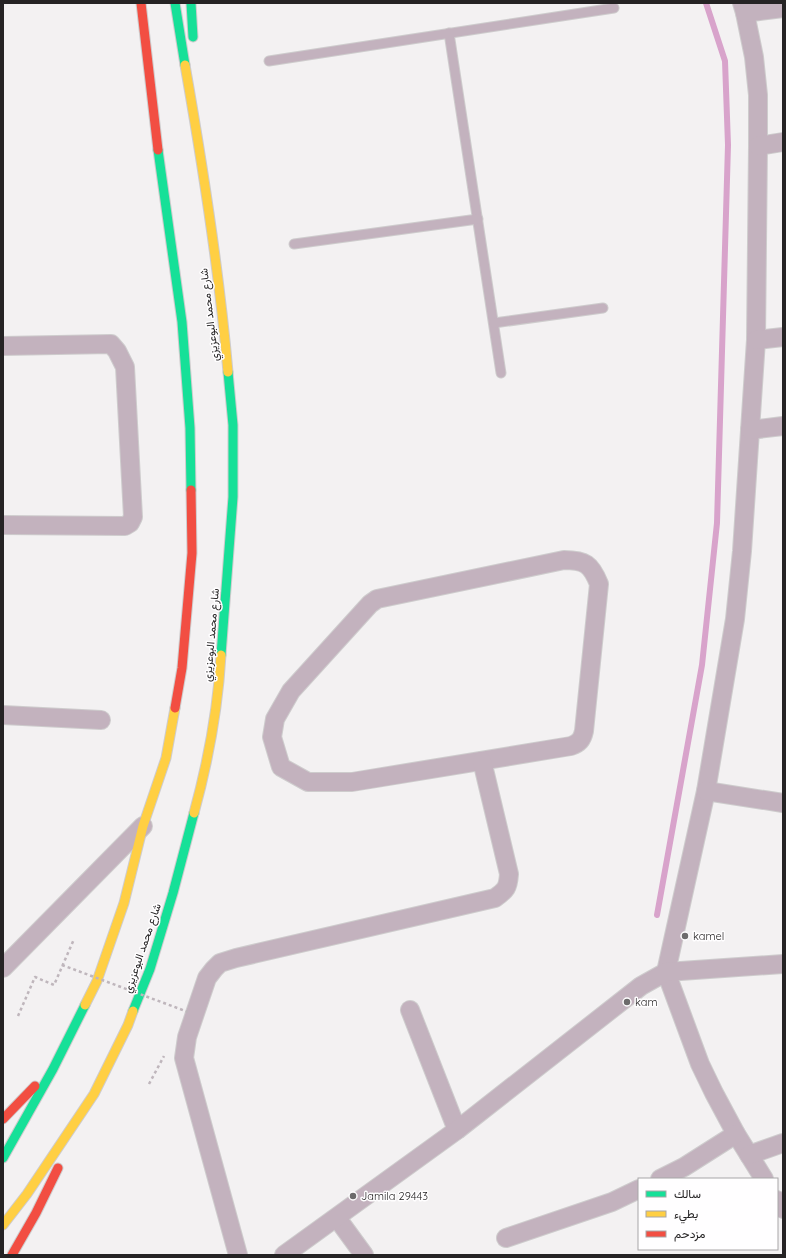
<svg xmlns="http://www.w3.org/2000/svg" width="786" height="1258" viewBox="0 0 786 1258" font-family="Quicksand,Vazirmatn,sans-serif">
<style>
.lines{fill:none;stroke-linecap:round;stroke-linejoin:round}
.stream{stroke:#d8a3cb;stroke-width:6}
.lane-casing{stroke:#cecccd;stroke-width:11}
.street-casing{stroke:#cecccd;stroke-width:20}
.fast-casing{stroke:#cecccd;stroke-width:11}
.slow-casing{stroke:#cecccd;stroke-width:11}
.jam-casing{stroke:#cecccd;stroke-width:11}
.path{stroke:#bfb6bc;stroke-width:2.5;stroke-dasharray:3 3;stroke-linecap:butt}
.lane{stroke:#c3b2be;stroke-width:9}
.street{stroke:#c3b2be;stroke-width:18}
.fast{stroke:#16e098;stroke-width:9}
.slow{stroke:#ffcf43;stroke-width:9}
.jam{stroke:#f24e42;stroke-width:9}
.path-bridge{stroke:#bfb6bc;stroke-width:2.5;stroke-dasharray:3 3;stroke-linecap:butt}
.poi-dot{fill:#6d6b6c;stroke:#fffeff;stroke-width:1.5}
.labels{text-anchor:middle;dominant-baseline:central;stroke-width:3;stroke-linejoin:round;paint-order:stroke}
.street-label{font-size:11px;fill:#252324;stroke:#fffeff}
.poi-label{font-size:11px;fill:#252324;stroke:#fffeff;text-anchor:start}
</style>
<rect width="100%" height="100%" fill="#f3f1f2"/>
<g class="lines">
<polyline class="stream" points="657,915 702,665 717,523 728,145 725,61 706,3"/>
<g class="lane-casing">
<g id="lane">
<polyline points="449,33 501,373"/>
<polyline points="269,61 614,8"/>
<polyline points="294,244 478,219"/>
<polyline points="494,323 603,308"/>
</g>
</g>
<g class="street-casing">
<g id="street">
<polyline points="742,3 745,13 754,57 758,95 758,146 756,340 742,551 735,619 706,791 666,972 700,1064 714,1093 736,1134 764,1179"/>
<polyline points="745,13 783,8"/>
<polyline points="758,146 783,142"/>
<polyline points="756,340 783,337"/>
<polyline points="3,346 111,344 117,351 125,367 133,517 130,523 125,526 3,525"/>
<polyline points="750,430 783,426"/>
<path d="M564,560C585,560 591,564 599,584L584,731C582,740 579,743 571,746L352,782H308L281,767L272,737L275,719L291,691L370,604L377,599Z"/>
<polyline points="3,715 101,720"/>
<polyline points="706,791 783,803"/>
<polyline points="3,968 143,826"/>
<polyline points="410,1010 457,1130"/>
<polyline points="749,1155 783,1143"/>
<polyline points="660,1179 684,1167 736,1134"/>
<polyline points="777,1200 783,1209"/>
<polyline points="337,1218 364,1255"/>
<polyline points="506,1238 612,1202 639,1189"/>
<path d="M238,1255L184,1058L187,1037L207,978L214,969L220,963L236,958L495,898C506,890 508,888 509,874L482,761"/>
<polyline points="284,1255 457,1130 641,986 666,972 783,964"/>
</g>
</g>
<g class="fast-casing">
<g id="fast">
<polyline points="175,3 185,65"/>
<polyline points="191,3 193,37"/>
<polyline points="158,150 182,322 190,428 191,490"/>
<polyline points="221,655 233,497 233,425 228,372"/>
<polyline points="133,1011 150,969 173,893 194,813"/>
<polyline points="3,1158 53,1069 85,1005"/>
</g>
</g>
<g class="slow-casing">
<g id="slow">
<path d="M185,65C203,167 219,269 228,372"/>
<path d="M194,813C208,762 218,708 221,655"/>
<polyline points="85,1005 97,981 124,903 143,826 166,758 175,708"/>
<polyline points="3,1225 27,1194 94,1094 128,1025 133,1011"/>
</g>
</g>
<g class="jam-casing">
<g id="jam">
<polyline points="141,3 158,150"/>
<polyline points="175,708 182,668 192,553 191,490"/>
<polyline points="3,1119 35,1086"/>
<polyline points="12,1255 36,1213 58,1168"/>
</g>
</g>
<g class="path">
<polyline points="18,1016 35,977 54,985 74,939"/>
<polyline points="149,1084 164,1056"/>
</g>
<use href="#lane" class="lane"/>
<use href="#street" class="street"/>
<use href="#fast" class="fast"/>
<use href="#slow" class="slow"/>
<use href="#jam" class="jam"/>
<polyline class="path-bridge" points="62,965 188,1012"/>
</g>
<g class="poi-dot">
<circle cx="685" cy="936" r="4"/>
<circle cx="627" cy="1002" r="4"/>
<circle cx="353" cy="1196" r="4"/>
</g>
<g class="labels">
<g class="street-label">
<text transform="translate(209 315) rotate(-97)">شارع محمد البوعزيزي</text>
<text transform="translate(211 635) rotate(-85)">شارع محمد البوعزيزي</text>
<text transform="translate(142 948) rotate(-71)">شارع محمد البوعزيزي</text>
</g>
<g class="poi-label">
<text x="693" y="936">kamel</text>
<text x="635" y="1002">kam</text>
<text x="361" y="1196">Jamila 29443</text>
</g>
</g>
<rect width="786" height="1258" fill="none" stroke="#252324" stroke-width="8"/>
<rect x="638" y="1178" width="140" height="72" fill="#fffeff" stroke="#a8a6a7"/>
<rect x="646" y="1191" width="20" height="6" fill="#16e098" stroke="#a8a6a7"/>
<text x="674" y="1198" font-size="12" fill="#252324">سالك</text>
<rect x="646" y="1211" width="20" height="6" fill="#ffcf43" stroke="#a8a6a7"/>
<text x="674" y="1218" font-size="12" fill="#252324">بطيء</text>
<rect x="646" y="1231" width="20" height="6" fill="#f24e42" stroke="#a8a6a7"/>
<text x="674" y="1238" font-size="12" fill="#252324">مزدحم</text>
</svg>
